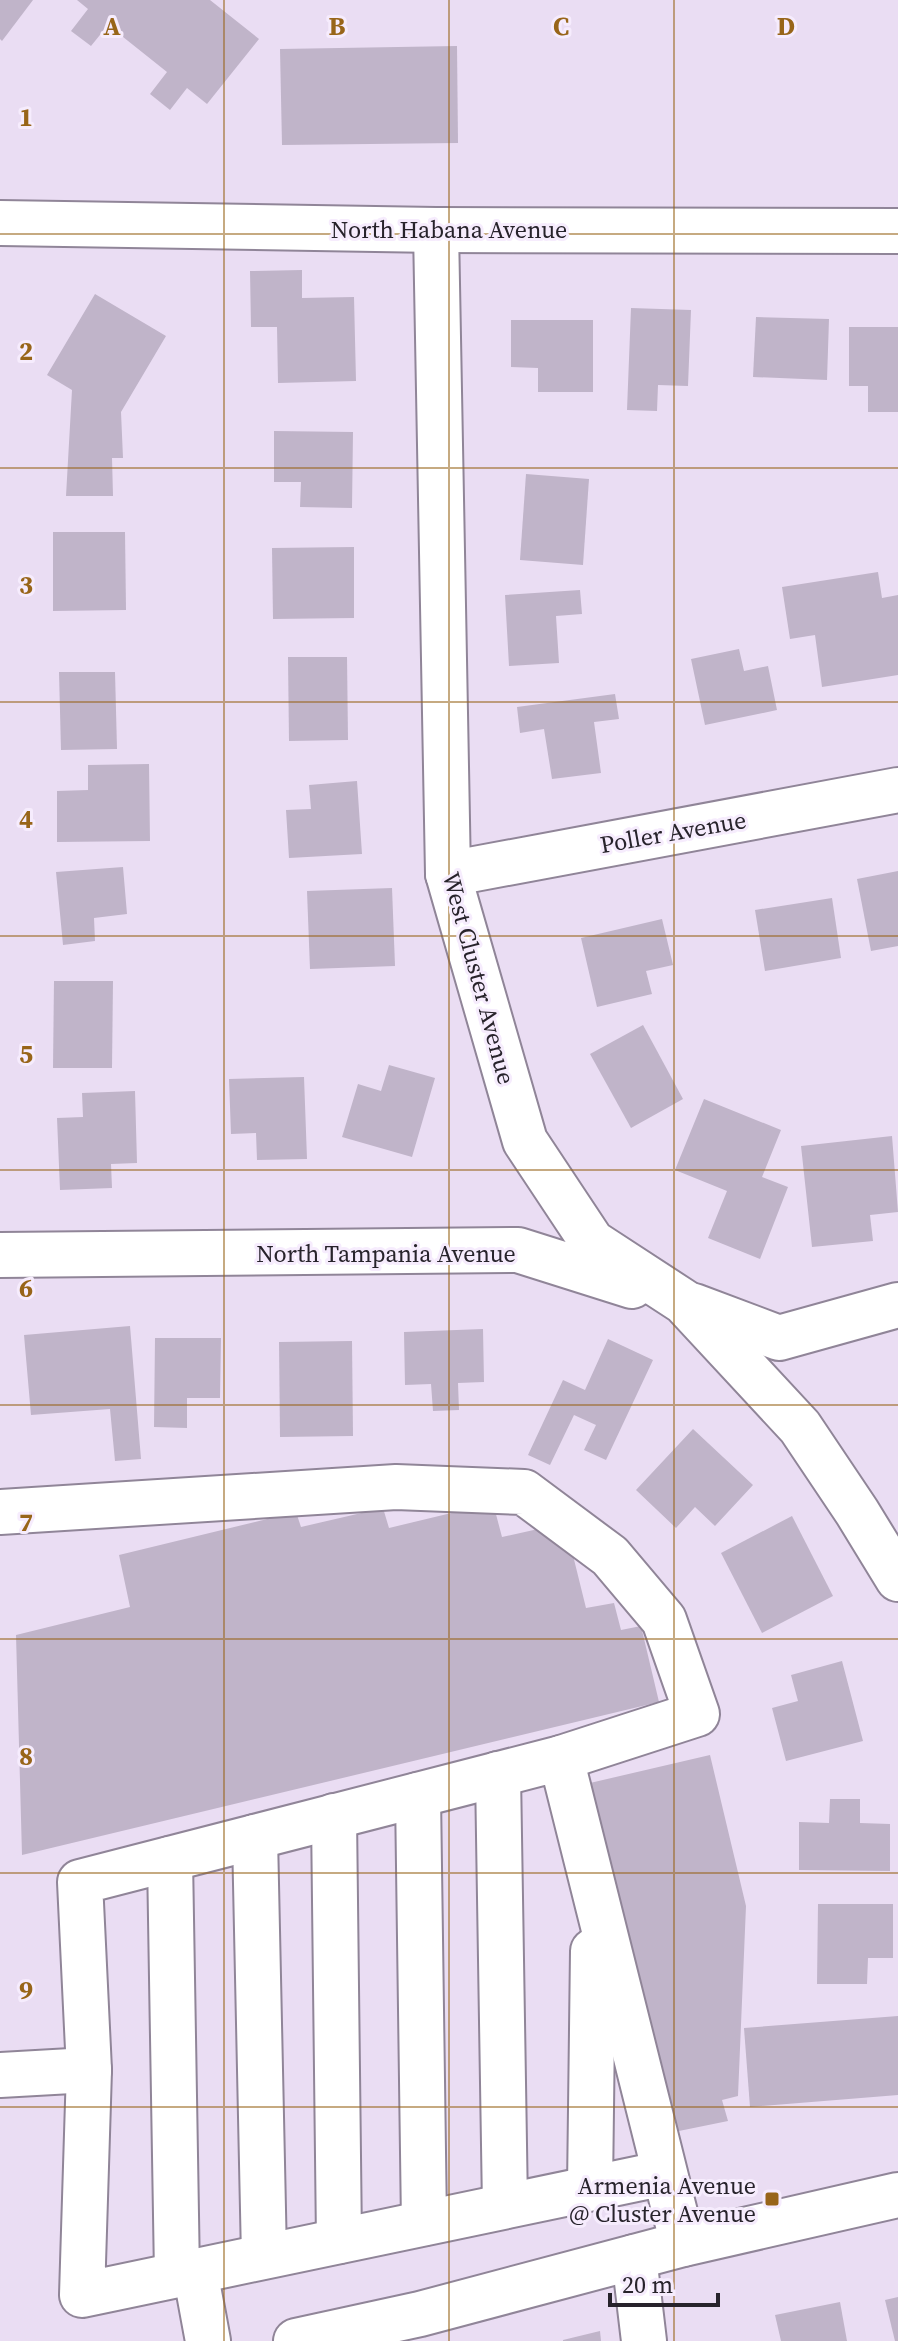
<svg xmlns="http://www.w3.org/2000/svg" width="898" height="2341" viewBox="0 0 898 2341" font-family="'Source Serif 4',serif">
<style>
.building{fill:#c0b4c9}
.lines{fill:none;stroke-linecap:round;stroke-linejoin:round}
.minor-casing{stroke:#908598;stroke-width:48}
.major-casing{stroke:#908598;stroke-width:48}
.minor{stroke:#fff;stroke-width:44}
.major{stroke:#fff;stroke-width:44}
.grid{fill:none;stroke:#986519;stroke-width:2;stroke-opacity:0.55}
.poi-dot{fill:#986519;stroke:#f6ecfd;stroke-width:3}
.labels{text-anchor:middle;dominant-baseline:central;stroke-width:6;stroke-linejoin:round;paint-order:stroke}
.street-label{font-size:24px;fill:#27232b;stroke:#f6ecfd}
.poi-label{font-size:24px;fill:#27232b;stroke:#f6ecfd;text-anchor:end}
.grid-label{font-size:26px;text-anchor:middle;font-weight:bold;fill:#986519;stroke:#f6ecfd;stroke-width:6;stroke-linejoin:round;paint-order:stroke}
</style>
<rect width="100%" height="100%" fill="#eaddf3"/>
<g class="building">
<polygon points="0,0 33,0 2,41 0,39"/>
<polygon points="77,0 210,0 259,39 207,104 187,88 170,110 150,94 167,72 108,25 91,46 71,31 88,9"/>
<polygon points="457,46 458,143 282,145 280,49"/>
<polygon points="302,270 302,298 354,297 356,381 278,383 277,327 251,327 250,271"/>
<polygon points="95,294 166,336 121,412 123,458 112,458 113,496 66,496 72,390 47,375"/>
<polygon points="631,308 691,310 688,386 658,385 657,411 627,410"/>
<polygon points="756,317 829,319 827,380 753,377"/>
<polygon points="511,320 593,320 593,392 538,392 538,368 511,367"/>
<polygon points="849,327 898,327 898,412 868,412 868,386 849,386"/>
<polygon points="274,431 353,432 352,508 300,507 301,482 274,482"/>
<polygon points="526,474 589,479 583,565 520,560"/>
<polygon points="53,532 125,532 126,610 53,611"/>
<polygon points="354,547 354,618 273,619 272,548"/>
<polygon points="878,572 882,598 898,595 898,675 822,687 815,635 790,639 782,587"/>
<polygon points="580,590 582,614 556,616 559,663 509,666 505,595"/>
<polygon points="739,649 744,671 768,666 777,710 705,725 691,659"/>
<polygon points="288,657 347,657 348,740 289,741"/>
<polygon points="59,672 115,672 117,749 61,750"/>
<polygon points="615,694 619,719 594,722 601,773 552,779 544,729 520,733 517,707"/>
<polygon points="149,764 150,841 57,842 57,791 88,790 88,765"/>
<polygon points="357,781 362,854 289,858 286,810 311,809 309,785"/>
<polygon points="123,867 127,914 94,918 95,941 63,945 56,872"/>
<polygon points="898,871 898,946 871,951 857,879"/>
<polygon points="392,888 395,966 310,969 307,891"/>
<polygon points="832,898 841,958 765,971 755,910"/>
<polygon points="662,919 673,965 646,971 652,994 597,1007 581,938"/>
<polygon points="54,981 113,981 112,1068 53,1068"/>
<polygon points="643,1025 683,1099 631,1128 590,1054"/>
<polygon points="389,1065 435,1078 412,1157 342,1137 358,1084 381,1091"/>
<polygon points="304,1077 307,1159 257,1160 256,1133 231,1134 229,1079"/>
<polygon points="135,1091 137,1163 111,1164 112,1188 60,1190 57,1118 83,1117 82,1093"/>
<polygon points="704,1099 781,1130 762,1177 788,1187 760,1259 708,1238 727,1191 675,1170"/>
<polygon points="892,1136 898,1212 870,1215 873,1241 812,1247 801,1146"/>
<polygon points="130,1326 141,1459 115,1461 110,1409 31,1415 24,1335"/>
<polygon points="483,1329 484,1382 458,1383 459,1410 433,1411 431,1384 405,1385 404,1332"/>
<polygon points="155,1338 221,1338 220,1398 187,1398 187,1428 154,1427"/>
<polygon points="608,1339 653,1360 606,1460 584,1450 596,1425 574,1415 550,1465 528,1455 563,1380 585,1390"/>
<polygon points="352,1341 353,1436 280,1437 279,1342"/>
<polygon points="693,1429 753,1485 715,1526 695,1507 676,1528 636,1490"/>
<polygon points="493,1503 502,1537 565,1523 586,1608 614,1603 621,1630 641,1626 659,1702 22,1855 16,1635 130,1607 119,1555 296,1512 301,1527 383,1508 389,1528"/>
<polygon points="792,1516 833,1596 762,1633 721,1553"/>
<polygon points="842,1661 863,1741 786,1761 772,1708 798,1701 791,1675"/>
<polygon points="710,1755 746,1906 738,2096 722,2100 728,2121 674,2132 590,1783"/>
<polygon points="830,1799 860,1799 860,1823 890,1824 890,1871 799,1870 799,1822 829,1823"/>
<polygon points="818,1904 893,1904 893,1958 868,1958 867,1984 817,1984"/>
<polygon points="898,2016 898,2095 750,2107 744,2028"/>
<polygon points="898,2297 898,2341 895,2341 885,2300"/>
<polygon points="840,2302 847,2341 781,2341 775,2315"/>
<polygon points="600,2331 601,2341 563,2341 563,2340"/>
</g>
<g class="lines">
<g class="minor-casing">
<g id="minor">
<polyline points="0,223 436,230 898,231"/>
<polyline points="436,230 448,874 525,1141 592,1242 684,1302 800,1427 857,1512 898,1579"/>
<polyline points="448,874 898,790"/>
<polyline points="0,1255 518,1250 632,1286"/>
<polyline points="694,1306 779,1338 898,1305"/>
<polyline points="0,1512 396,1487 524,1492 610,1556 664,1620 697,1714 561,1758"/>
<polyline points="498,1774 505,2206"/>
<polyline points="418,1795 424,2223"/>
<polyline points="334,1816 339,2241"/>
<polyline points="255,1837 264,2256"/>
<polyline points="170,1859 177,2274"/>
<polyline points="0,2075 89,2070"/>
<polyline points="665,2173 82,2295 89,2070 80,1882 561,1758 672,2201 683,2244"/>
<polyline points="590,2188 593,1951"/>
<polyline points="634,2257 644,2341"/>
<polyline points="195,2271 208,2341"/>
</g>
</g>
<g class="major-casing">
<polyline id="major" points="296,2341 420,2314 683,2244 898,2195"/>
</g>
<use href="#minor" class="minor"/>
<use href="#major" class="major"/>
</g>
<path class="grid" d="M224,0V2341M449,0V2341M674,0V2341M0,234H898M0,468H898M0,702H898M0,936H898M0,1170H898M0,1405H898M0,1639H898M0,1873H898M0,2107H898"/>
<rect class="poi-dot" x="764" y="2191" width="16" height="16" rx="4"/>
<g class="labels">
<g class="street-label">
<text x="449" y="229">North Habana Avenue</text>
<text transform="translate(673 832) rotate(-10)">Poller Avenue</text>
<text transform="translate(479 978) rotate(75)">West Cluster Avenue</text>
<text x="386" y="1253">North Tampania Avenue</text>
</g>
<g class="poi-label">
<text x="756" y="2185">Armenia Avenue<tspan x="756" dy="28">@ Cluster Avenue</tspan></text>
</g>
</g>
<g class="grid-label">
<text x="112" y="35">A</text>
<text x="337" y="35">B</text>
<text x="561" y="35">C</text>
<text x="786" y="35">D</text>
<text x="26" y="126">1</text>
<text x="26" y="360">2</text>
<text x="26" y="594">3</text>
<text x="26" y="828">4</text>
<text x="26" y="1063">5</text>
<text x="26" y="1297">6</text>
<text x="26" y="1531">7</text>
<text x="26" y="1765">8</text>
<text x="26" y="1999">9</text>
</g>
<path d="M610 2293v12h108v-12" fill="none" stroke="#27232b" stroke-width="4"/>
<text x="622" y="2293" font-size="24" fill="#27232b" stroke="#f6ecfd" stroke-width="6" paint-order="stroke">20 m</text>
</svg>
